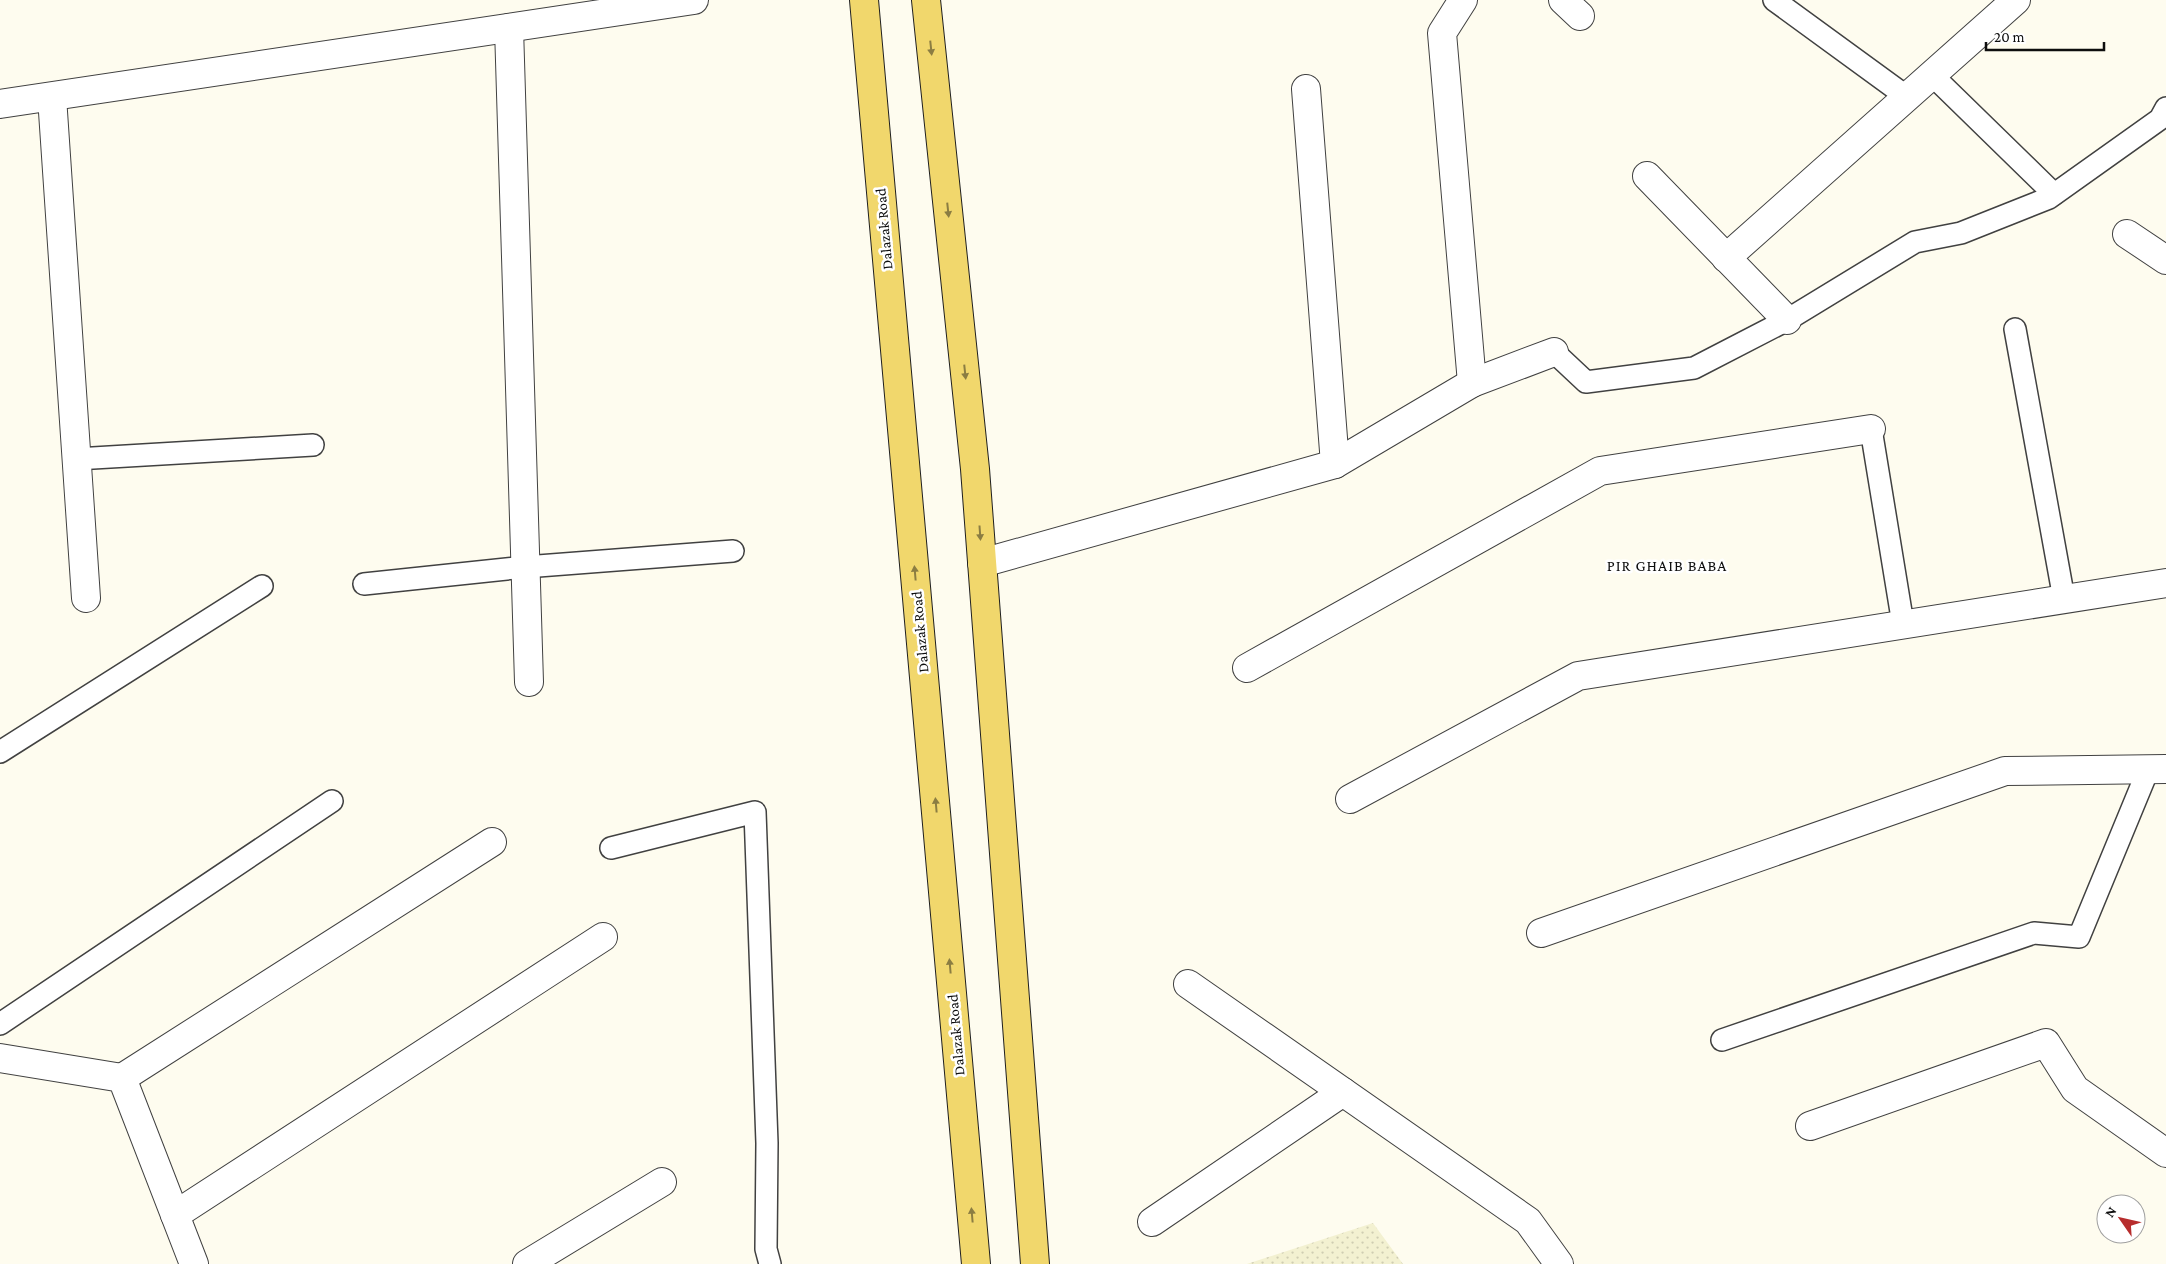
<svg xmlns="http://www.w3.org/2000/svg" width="2166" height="1264" viewBox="0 0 2166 1264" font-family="'Crimson Pro',serif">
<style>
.farmland{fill:url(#farmland-dots)}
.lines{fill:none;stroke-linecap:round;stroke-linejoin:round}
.service-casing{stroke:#414141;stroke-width:24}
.minor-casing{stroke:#414141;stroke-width:30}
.primary-casing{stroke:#1f1f1f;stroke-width:30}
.service{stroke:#fff;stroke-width:21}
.minor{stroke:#fff;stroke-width:28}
.primary{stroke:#f1d76c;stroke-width:28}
.oneway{fill:#8b7d42}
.labels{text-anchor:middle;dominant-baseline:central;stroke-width:5;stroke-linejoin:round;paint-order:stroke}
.street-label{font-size:15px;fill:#0e0e0e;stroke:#fff}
.neighbourhood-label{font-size:16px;letter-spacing:1px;fill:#0e0e0e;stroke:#fff}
</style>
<defs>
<pattern id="farmland-dots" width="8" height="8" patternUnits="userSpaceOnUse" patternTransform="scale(1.25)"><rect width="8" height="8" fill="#f3f1d1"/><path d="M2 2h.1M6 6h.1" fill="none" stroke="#cfcdb2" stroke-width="1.8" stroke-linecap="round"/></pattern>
</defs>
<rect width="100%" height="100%" fill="#fefcef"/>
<polygon class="farmland" points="1373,1223 1403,1264 1247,1264"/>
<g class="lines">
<g class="service-casing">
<g id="service">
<polyline points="1774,0 1907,97"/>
<polyline points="1932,75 2054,194"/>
<polyline points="2015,329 2064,599"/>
<polyline points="1554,352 1586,382 1694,368 1787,320 1915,242 1961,233 2049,198 2160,119 2166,108"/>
<polyline points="1871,429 1903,624"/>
<polyline points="76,459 313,445"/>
<polyline points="364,584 525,567 733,551"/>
<polyline points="0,752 262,586"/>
<polyline points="611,848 755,812 767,1143 766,1249 770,1264"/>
<polyline points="0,1024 332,801"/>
<polyline points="1722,1040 2034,933 2079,937 2148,770"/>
</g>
</g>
<g class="minor-casing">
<g id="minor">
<polyline points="1463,0 1442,33 1472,383"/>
<polyline points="1563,0 1580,16"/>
<polyline points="509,28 529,682"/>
<polyline points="1306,89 1335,464"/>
<polyline points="52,97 86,598"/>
<polyline points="0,104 694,0"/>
<polyline points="1647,176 1787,320"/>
<polyline points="2127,234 2166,260"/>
<polyline points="1726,258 2016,0"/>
<polyline points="982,563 1335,464 1472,383 1554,352"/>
<polyline points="1247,668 1600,471 1871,429"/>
<polyline points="1350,799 1578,676 2166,583"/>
<polyline points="1541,933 2005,771 2166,769"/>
<polyline points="1188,984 1528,1221 1559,1264"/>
<polyline points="0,1058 122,1078 194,1264"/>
<polyline points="122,1078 492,842"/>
<polyline points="1810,1126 2046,1043 2075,1089 2166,1153"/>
<polyline points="175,1215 603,937"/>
<polyline points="1152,1222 1343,1092"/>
<polyline points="527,1264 662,1182"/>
</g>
</g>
<g class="primary-casing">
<g id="primary">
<polyline points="864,0 976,1264"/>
<polyline points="926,0 975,469 1035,1264"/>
</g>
</g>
<use href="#service" class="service"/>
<use href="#minor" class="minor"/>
<use href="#primary" class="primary"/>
</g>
<defs><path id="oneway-solid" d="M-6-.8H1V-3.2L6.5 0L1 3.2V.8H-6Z" transform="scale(1.25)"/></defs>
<g class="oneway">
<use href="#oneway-solid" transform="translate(931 48) rotate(84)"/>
<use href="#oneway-solid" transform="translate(948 210) rotate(84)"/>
<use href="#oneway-solid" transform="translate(965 372) rotate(84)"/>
<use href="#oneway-solid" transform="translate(980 533) rotate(86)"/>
<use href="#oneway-solid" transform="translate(915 573) rotate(-95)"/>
<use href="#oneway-solid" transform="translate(936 805) rotate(-95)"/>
<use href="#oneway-solid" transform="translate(950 966) rotate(-95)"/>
<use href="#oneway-solid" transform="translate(972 1215) rotate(-95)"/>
</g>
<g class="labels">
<g class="street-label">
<text transform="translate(884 229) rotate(-95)">Dalazak Road</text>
<text transform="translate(920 632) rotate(-95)">Dalazak Road</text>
<text transform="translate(956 1035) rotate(-95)">Dalazak Road</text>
</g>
<g class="neighbourhood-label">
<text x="1667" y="565">PIR GHAIB BABA</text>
</g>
</g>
<g transform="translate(2121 1219) rotate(304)"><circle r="24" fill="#ffffff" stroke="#9f9f9f"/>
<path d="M0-4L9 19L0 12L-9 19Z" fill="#b72d2d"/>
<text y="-8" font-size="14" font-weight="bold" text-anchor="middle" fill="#0e0e0e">N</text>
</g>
<path d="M1986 42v8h118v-8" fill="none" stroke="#0e0e0e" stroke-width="2.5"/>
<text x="1994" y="42" font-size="15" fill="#0e0e0e" stroke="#ffffff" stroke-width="4" paint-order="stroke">20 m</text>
</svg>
